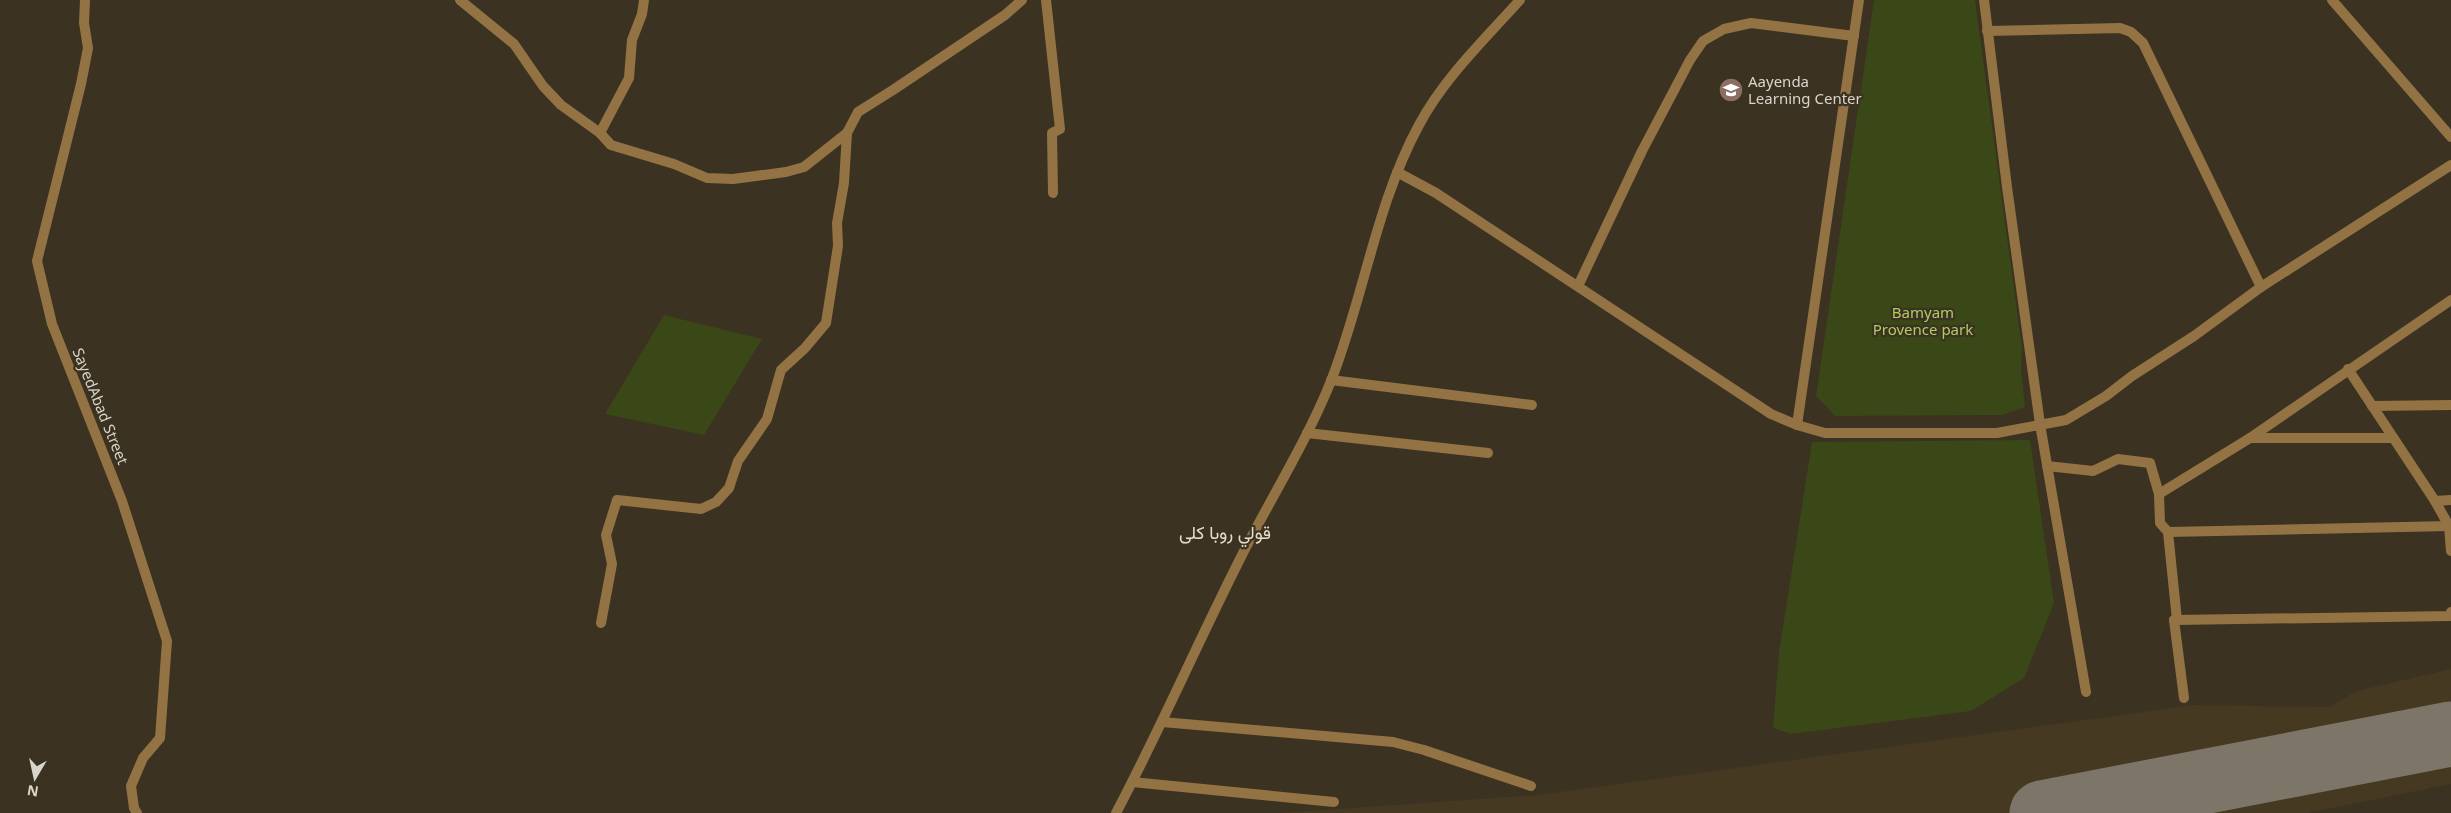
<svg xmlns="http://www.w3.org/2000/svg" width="2451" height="813" viewBox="0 0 2451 813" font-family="'Noto Sans',Vazirmatn,sans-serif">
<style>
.built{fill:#453922}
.green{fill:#3a4716}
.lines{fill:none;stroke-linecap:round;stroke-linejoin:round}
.runway{stroke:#7d7668;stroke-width:65}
.minor{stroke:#937344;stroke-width:10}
.tertiary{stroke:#937344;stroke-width:10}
.labels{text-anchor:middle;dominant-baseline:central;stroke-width:4.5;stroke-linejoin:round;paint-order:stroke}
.poi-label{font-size:15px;fill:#dad5cb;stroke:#3b3222;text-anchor:start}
.park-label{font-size:15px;fill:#afcc62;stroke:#3b3222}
.street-label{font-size:15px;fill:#dad5cb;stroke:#3b3222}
.quarter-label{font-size:18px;fill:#e8ddc8;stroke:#3b3222}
</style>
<rect width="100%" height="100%" fill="#3b3222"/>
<polygon class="built" points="2451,669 2451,784 2307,813 1281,813 1538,795 2194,705 2329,707 2357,691"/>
<g class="green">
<polygon points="1874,0 1975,0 2022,348 2021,368 2025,407 2003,415 1835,416 1816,396"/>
<polygon points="664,315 762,339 704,435 605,414"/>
<polygon points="2030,440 2054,603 2024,678 1971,711 1791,734 1773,728 1779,652 1812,442"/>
</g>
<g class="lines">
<polyline class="runway" points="2042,813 2451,734"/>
<g class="minor">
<polyline points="85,0 84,23 88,48 81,84 37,261 52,324 122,501 167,641 160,738 143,758 131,786 134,808 137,813"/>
<polyline points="460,0 514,44 543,86 561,105 600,133 611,145 674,164 707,178 733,179 786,172 804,167 847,133"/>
<polyline points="1046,0 1060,129 1052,133 1053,193"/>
<polyline points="1984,0 2007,187 2040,424 2086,692"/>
<polyline points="2332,0 2451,137"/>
<polyline points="1987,31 2120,28 2131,32 2143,43 2261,287"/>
<polyline points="600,133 629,78 632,40 642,14 644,0"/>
<polyline points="1397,172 1436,193 1771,414 1797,425 1825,433 1997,433 2066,420 2106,396 2132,376 2194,336 2261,287 2451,165"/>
<polyline points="1578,286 1642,151 1690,60 1703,41 1724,29 1751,23 1854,36"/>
<polyline points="2348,369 2435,501 2449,526 2451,551"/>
<polyline points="1331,380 1532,405"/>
<polyline points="2372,406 2451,405"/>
<polyline points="1797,425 1859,0"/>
<polyline points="1307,433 1488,453"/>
<polyline points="2250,438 2393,438"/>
<polyline points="2047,466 2093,471 2118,459 2150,463 2159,494 2250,438 2451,300"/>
<polyline points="2159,494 2160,523 2168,532 2177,620 2174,620 2184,698"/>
<polyline points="2435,501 2451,500"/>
<polyline points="2168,532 2449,526"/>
<polyline points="2174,620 2451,616 2451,612"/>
<polyline points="601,623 612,564 606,535 617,500 701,509 716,502 729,488 738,461 767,419 781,370 805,348 826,323 838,246 837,223 844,183 847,133 858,112 893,90 1005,15 1022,0"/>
<polyline points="1162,722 1393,742 1424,750 1531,786"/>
<polyline points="1132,782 1334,802"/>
</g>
<path class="tertiary" d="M1116,813C1160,730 1197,644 1239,561C1269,501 1306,443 1331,381C1364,297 1376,204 1419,125C1444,78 1485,39 1520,0"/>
</g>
<defs>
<g id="school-disc" transform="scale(1.25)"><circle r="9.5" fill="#8d6e63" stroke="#3b3222"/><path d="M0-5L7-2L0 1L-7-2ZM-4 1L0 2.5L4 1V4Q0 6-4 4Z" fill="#fff"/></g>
</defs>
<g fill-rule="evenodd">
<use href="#school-disc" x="1731" y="90"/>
</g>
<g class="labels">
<g class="poi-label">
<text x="1748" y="81">Aayenda<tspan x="1748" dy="17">Learning Center</tspan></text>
</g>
<g class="park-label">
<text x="1923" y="312">Bamyam<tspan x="1923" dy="17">Provence park</tspan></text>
</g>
<g class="street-label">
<text transform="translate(101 406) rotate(68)">SayedAbad Street</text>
</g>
<g class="quarter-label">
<text x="1225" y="532">قولي روبا کلی</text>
</g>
</g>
<g transform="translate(35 778) rotate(189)" stroke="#3b3222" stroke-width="4" paint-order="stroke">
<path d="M0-4L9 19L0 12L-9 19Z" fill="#dad5cb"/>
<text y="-8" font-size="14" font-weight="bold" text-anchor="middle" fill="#dad5cb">N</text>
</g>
</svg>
